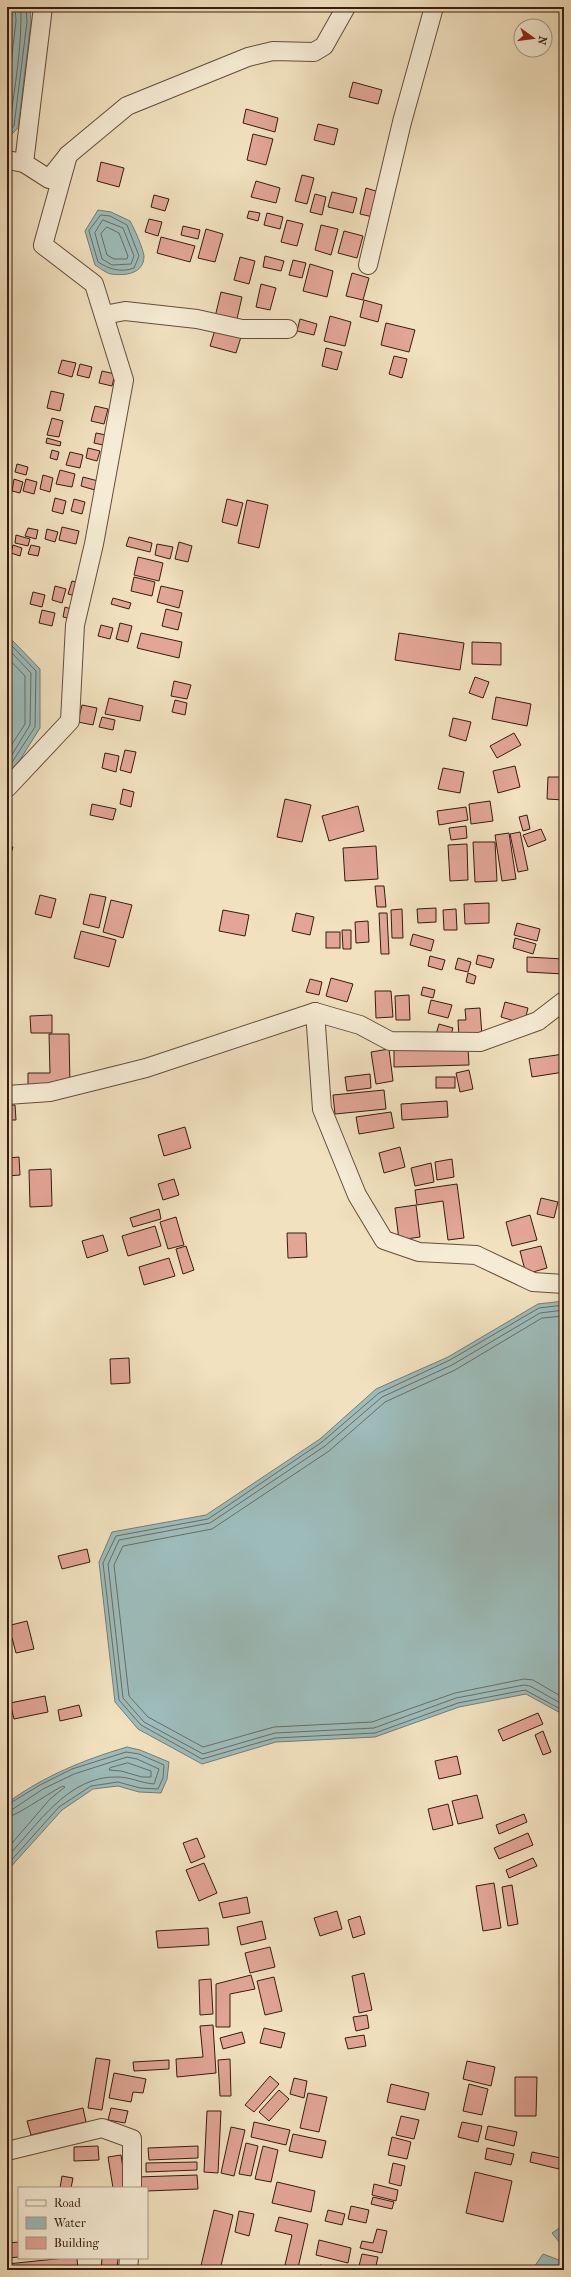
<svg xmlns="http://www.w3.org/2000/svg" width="571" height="2277" viewBox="0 0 571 2277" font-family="'IM FELL French Canon',serif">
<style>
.water{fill:#9dbcba;stroke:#747c76}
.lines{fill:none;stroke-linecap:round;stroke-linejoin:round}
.shore{stroke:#6a6c64;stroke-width:1}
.building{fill:#e2a596;stroke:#361c0f}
.minor-casing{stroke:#654d3b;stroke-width:20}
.minor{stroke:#f6ecd5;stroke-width:18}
</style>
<rect width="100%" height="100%" fill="#f1e1bf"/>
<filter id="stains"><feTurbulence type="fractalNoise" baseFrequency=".005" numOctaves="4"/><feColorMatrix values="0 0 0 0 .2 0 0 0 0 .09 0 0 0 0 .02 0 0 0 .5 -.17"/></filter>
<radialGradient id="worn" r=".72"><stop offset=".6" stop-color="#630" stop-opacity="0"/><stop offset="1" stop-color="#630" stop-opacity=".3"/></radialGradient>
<g class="water">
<polygon points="7,7 30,7 31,21 18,128 7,139"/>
<path d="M98,210L111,212L130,221C134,228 143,248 144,256C144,274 125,276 111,274C106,273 100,268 95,265L85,231Z"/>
<polygon points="13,641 40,669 40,728 13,771 7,774 7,642"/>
<polygon points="564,1301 564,1715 526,1694 459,1707 375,1737 276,1742 202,1764 138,1729 115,1702 99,1562 112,1532 206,1515 320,1439 376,1389 448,1357 538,1304"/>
<path d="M127,1747L140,1750L169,1762L167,1779L161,1793L139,1792L118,1786L93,1789L62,1810L7,1871V1803C44,1776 83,1760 127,1747Z"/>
<polygon points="564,2225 564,2248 552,2233"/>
<polygon points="543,2254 564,2262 564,2270 532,2270"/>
</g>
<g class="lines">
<g class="shore">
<polyline points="7,98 16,21 15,7"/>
<path d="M7,126L10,123C15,85 22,46 21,7"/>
<polyline points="7,133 14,126 27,22 26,7"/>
<path d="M101,215L110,216L127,225L139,256L134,268C121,273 109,269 98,262L89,231Z"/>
<polygon points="103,220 123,228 134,256 131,264 112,265 102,259 95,233"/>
<polygon points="107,227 119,233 128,256 127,259 114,259 107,255 101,234"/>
<polyline points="7,646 12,646 36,671 35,727 7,770"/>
<polyline points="7,651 10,651 31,673 30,725 7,763"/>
<polyline points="7,657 25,676 25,724 7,752"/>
<polyline points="564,1305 539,1308 450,1360 379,1393 322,1442 208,1519 116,1536 103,1563 119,1700 141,1725 202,1759 275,1738 375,1733 458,1703 525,1690 564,1711"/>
<polyline points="564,1310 540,1313 452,1365 382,1397 325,1446 210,1523 119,1540 108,1564 123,1698 144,1722 203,1754 275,1733 374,1728 456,1698 524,1685 530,1686 564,1705"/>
<polyline points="564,1316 542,1318 455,1370 385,1402 329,1451 212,1529 123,1546 114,1565 129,1696 148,1717 203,1747 274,1727 372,1722 455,1693 524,1679 533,1680 564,1698"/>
<polygon points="128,1763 151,1771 151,1777 142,1777 121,1771 109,1770 110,1768"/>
<polyline points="7,1805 40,1785 72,1769 126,1752 139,1754 164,1765 163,1778 158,1789 140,1788 118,1782 91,1786 59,1807 7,1865"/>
<path d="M7,1811L13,1809L43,1789L74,1774L127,1757L137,1759L159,1769L154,1784C141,1783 130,1777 118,1777C68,1775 37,1826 7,1857"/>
<path d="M7,1817C17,1816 50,1792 63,1786L65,1787L50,1799L7,1849"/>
</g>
</g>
<g class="building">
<polygon points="353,82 382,90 378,104 349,97"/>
<polygon points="246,109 278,118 275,132 243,123"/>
<polygon points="318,124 338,129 334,145 314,140"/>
<polygon points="253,134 273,139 266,165 247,160"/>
<polygon points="101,162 124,168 119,187 97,181"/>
<polygon points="302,175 314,178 307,204 295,201"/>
<polygon points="256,181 280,188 276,203 251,197"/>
<polygon points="366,188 379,192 373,217 360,214"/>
<polygon points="332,192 357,198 353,213 328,207"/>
<polygon points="315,194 326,197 322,215 310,212"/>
<polygon points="154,195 169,199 165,211 151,207"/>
<polygon points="249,211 260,213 258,221 247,218"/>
<polygon points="267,213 283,217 280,229 264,225"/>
<polygon points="149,219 162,222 158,236 145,232"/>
<polygon points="287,220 303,224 297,246 281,242"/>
<polygon points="321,225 338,229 331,255 315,250"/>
<polygon points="183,226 200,230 198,239 181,235"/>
<polygon points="206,229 223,234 215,262 198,258"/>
<polygon points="344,231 363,236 357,258 338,253"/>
<polygon points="161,237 195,246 190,262 157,253"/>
<polygon points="265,256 284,261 281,271 263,267"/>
<polygon points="240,257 255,261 249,284 234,280"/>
<polygon points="293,260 306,263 302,278 289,275"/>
<polygon points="310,264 333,271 327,297 303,291"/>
<polygon points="352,273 369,278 363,300 346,296"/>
<polygon points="261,284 276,288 270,310 256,307"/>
<polygon points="221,292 242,297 236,323 215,317"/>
<polygon points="364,300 382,305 378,322 360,317"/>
<polygon points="330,316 351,322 345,346 324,341"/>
<polygon points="300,319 317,324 314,335 297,331"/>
<polygon points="386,323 415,330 409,352 381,345"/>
<polygon points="215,330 241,337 236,353 210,346"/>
<polygon points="326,348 342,352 337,370 322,366"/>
<polygon points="394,356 407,359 402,378 389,374"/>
<polygon points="62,360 76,363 72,377 58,373"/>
<polygon points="80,364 92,367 89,378 77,375"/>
<polygon points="102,371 115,374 112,386 99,383"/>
<polygon points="51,391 64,394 60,411 47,408"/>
<polygon points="95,406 108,409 104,424 91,421"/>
<polygon points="52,418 63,421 59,437 47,435"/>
<polygon points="96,433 106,435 103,445 94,443"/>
<polygon points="47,438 61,442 60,446 46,443"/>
<polygon points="88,448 100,451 97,461 86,458"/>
<polygon points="52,450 59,452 57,460 50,458"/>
<polygon points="70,452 83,455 80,468 66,465"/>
<polygon points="17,464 28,467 26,475 15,472"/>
<polygon points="60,470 75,474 72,487 56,484"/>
<polygon points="43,475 53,478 50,492 40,489"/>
<polygon points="83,477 98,481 95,490 81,486"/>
<polygon points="14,479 23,482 20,493 12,491"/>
<polygon points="26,479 37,482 34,494 23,491"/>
<polygon points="55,498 66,501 63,514 52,511"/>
<polygon points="74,499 85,502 82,514 71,511"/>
<polygon points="227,499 243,503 237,526 222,522"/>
<polygon points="247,500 268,505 259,548 238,543"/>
<polygon points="62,527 79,531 76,544 59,540"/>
<polygon points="28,528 38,530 36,539 25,536"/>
<polygon points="47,529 58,532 55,542 45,539"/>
<polygon points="16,535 30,539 28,546 15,543"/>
<polygon points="129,537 152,543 150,552 126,546"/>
<polygon points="179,542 192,546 188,562 175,559"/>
<polygon points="157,544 173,547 170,559 155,555"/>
<polygon points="13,545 22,548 20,556 11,553"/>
<polygon points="31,545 40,547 38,556 28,554"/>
<polygon points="138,557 163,563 159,581 134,575"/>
<polygon points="134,577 155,582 152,596 131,591"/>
<polygon points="72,581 83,584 80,597 68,594"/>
<polygon points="55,586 66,589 62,603 52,600"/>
<polygon points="161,586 183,591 179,608 157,602"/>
<polygon points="33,592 45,595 42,607 30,604"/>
<polygon points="113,598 131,603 129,609 111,604"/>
<polygon points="65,607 74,610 72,619 63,617"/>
<polygon points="166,609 182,613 178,630 162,626"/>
<polygon points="42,610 55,613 52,626 39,623"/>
<polygon points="120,623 132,626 128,642 116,639"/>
<polygon points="101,625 113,628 110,639 98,636"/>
<polygon points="141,633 182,642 179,658 137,648"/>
<polygon points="399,633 464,643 460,670 395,660"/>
<polygon points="472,642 501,643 501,665 472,664"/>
<polygon points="475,677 489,682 483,698 469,693"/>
<polygon points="174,681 191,685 187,699 171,696"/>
<polygon points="496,697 531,704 527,726 492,719"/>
<polygon points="109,698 143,706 140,721 105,714"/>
<polygon points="175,700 187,703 185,715 172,712"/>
<polygon points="82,705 97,708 93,725 78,722"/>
<polygon points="102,717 115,720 113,730 99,727"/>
<polygon points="453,718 471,722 466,741 449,736"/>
<polygon points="514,733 521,745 497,758 490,746"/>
<polygon points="125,750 136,752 131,773 120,770"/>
<polygon points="105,753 119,756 116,772 102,768"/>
<polygon points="515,766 520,787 498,793 493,771"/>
<polygon points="443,768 464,772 460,793 438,789"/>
<polygon points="548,777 564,777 564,800 547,799"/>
<polygon points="123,789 134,792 131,807 120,804"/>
<polygon points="285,799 311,805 302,842 277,837"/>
<polygon points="490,801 493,821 471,824 469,804"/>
<polygon points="92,804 116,809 113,820 90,815"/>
<polygon points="358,806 364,831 329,841 322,816"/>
<polygon points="466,807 468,820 439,825 437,811"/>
<polygon points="527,815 530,829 523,831 519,817"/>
<polygon points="466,826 467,838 451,840 449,828"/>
<polygon points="541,829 546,840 528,847 523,835"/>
<polygon points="520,832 528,870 518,872 510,834"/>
<polygon points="509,833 516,879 502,881 495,835"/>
<polygon points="473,842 495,842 497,881 475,882"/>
<polygon points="467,844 468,880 450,881 448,845"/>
<polygon points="7,845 13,847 8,863 7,862"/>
<polygon points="376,846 378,879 345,881 343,848"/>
<polygon points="375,886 384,886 386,907 377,907"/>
<polygon points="90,894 106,897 99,928 83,924"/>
<polygon points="40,895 56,899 51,918 35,914"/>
<polygon points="111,900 132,905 123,938 103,932"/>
<polygon points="489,903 489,923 465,924 464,904"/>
<polygon points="436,908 436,922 418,923 417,909"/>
<polygon points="402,909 403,938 392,938 391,910"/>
<polygon points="456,909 457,930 444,930 443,910"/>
<polygon points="223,910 249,915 245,936 219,931"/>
<polygon points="296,913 314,917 310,935 292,931"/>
<polygon points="379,913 387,913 389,954 381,954"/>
<polygon points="368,921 369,942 356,943 355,922"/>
<polygon points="517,923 540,929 537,941 514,935"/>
<polygon points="342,930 351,930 351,949 343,949"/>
<polygon points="81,931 116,940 109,967 74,958"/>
<rect x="326" y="932" width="14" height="16"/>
<polygon points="413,934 434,940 431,951 410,945"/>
<polygon points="515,938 536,944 533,954 513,948"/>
<polygon points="478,955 494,959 491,968 476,964"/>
<polygon points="430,956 445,960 442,970 428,966"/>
<polygon points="527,957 564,959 564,974 527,972"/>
<polygon points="458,958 471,962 468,972 455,969"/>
<polygon points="468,973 476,976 474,984 466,982"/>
<polygon points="331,978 353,984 347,1002 326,996"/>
<polygon points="310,979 322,982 319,995 306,992"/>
<polygon points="423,987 435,990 433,998 421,995"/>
<polygon points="375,991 391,991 393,1017 376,1018"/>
<polygon points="409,995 410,1020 396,1020 395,996"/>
<polygon points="431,1000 452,1005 448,1018 428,1013"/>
<polygon points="505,1002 528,1008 524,1024 501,1017"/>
<polygon points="480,1008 482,1036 459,1038 458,1020 466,1020 465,1009"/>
<polygon points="52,1015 52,1033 31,1033 30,1016"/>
<polygon points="439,1024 453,1028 449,1041 435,1038"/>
<polygon points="49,1034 69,1034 70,1086 28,1087 28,1073 50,1073"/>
<polygon points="468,1047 469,1065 394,1067 394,1049"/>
<polygon points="389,1049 393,1081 376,1084 371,1052"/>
<polygon points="564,1054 564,1072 532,1077 529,1059"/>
<polygon points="469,1070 473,1089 460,1092 456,1073"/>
<polygon points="370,1074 371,1088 347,1091 345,1077"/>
<rect x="436" y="1077" width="19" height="11"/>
<polygon points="384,1090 386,1109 335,1114 333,1095"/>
<polygon points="447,1101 448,1117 402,1120 401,1104"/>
<polygon points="7,1105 15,1105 16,1120 7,1120"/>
<polygon points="391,1112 394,1128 359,1134 356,1117"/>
<polygon points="185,1127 191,1148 164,1156 158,1135"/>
<polygon points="400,1147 405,1167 384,1173 379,1153"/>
<polygon points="19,1157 20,1175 8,1176 8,1158"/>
<polygon points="452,1159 454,1177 437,1180 435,1162"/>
<polygon points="431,1163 434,1182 415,1186 411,1168"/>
<polygon points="51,1169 52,1206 30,1207 29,1170"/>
<polygon points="174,1179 179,1195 163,1200 158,1184"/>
<polygon points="457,1184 464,1238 448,1240 443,1201 417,1205 415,1190"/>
<polygon points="7,1188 10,1188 11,1209 7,1209"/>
<polygon points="541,1198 558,1202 554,1218 537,1214"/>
<polygon points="416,1205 420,1237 399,1240 395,1208"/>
<polygon points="159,1209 161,1219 133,1227 130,1218"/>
<polygon points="530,1215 537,1240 512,1246 506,1222"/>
<polygon points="176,1217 184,1245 168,1249 160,1222"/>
<polygon points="155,1226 161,1246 128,1256 122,1236"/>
<polygon points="287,1233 306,1233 307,1257 288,1258"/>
<polygon points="103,1235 108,1251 87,1258 82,1241"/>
<polygon points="186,1246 194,1270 183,1274 176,1249"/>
<polygon points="541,1246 547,1268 526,1274 520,1251"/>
<polygon points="169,1258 175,1276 144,1285 139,1267"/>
<polygon points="129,1358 130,1383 111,1384 110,1359"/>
<polygon points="87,1549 90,1562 62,1569 58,1556"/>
<polygon points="27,1621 34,1649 16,1653 12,1638 7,1639 7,1626"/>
<polygon points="45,1696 48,1712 14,1719 10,1703"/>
<polygon points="79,1705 82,1716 60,1721 58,1710"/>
<polygon points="538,1713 543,1724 503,1741 498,1730"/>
<polygon points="543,1731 551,1752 543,1755 535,1735"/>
<polygon points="457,1756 461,1774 439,1779 435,1761"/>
<polygon points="477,1795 483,1818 458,1824 452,1801"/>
<polygon points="448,1804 453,1825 433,1830 428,1809"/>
<polygon points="524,1814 527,1822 499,1834 496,1825"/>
<polygon points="528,1833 533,1845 499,1859 494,1848"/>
<polygon points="197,1838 205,1857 191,1863 183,1843"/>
<polygon points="533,1858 537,1866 509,1878 506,1870"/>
<polygon points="204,1863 217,1893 199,1901 186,1870"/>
<polygon points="494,1883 501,1928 483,1931 476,1886"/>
<polygon points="512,1885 518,1924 508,1926 502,1887"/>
<polygon points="247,1897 250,1913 223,1918 219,1903"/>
<polygon points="337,1911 342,1929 320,1936 314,1918"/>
<polygon points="360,1916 365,1934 353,1938 348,1920"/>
<polygon points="262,1921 266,1939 241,1945 237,1927"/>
<polygon points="208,1928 209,1945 158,1948 156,1931"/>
<polygon points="270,1947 275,1967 250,1973 245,1953"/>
<polygon points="364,1973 372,2010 359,2013 352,1976"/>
<polygon points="251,1975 255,1989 230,1994 230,2027 216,2027 216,1984"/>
<polygon points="274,1977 282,2011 265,2015 257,1981"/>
<polygon points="211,1979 213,2014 200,2015 199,1980"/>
<polygon points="367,2015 369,2028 356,2031 353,2017"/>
<polygon points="213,2025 216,2073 177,2077 176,2059 203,2057 200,2026"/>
<polygon points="264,2028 285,2033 281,2048 260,2043"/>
<polygon points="242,2032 245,2043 223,2049 220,2038"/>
<polygon points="364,2035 366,2046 348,2049 345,2038"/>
<polygon points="96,2058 110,2060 102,2110 88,2108"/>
<polygon points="230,2059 231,2096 220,2096 218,2060"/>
<polygon points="169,2060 169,2069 134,2071 133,2062"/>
<polygon points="467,2061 495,2067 491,2086 463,2079"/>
<polygon points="114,2073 146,2079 143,2093 133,2092 131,2102 109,2098"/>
<polygon points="270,2076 279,2084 254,2112 245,2105"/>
<polygon points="515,2077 537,2077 536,2116 515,2116"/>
<polygon points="294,2078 307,2081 304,2098 290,2094"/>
<polygon points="391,2084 429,2093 425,2110 387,2102"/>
<polygon points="469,2084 488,2089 482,2115 463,2111"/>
<polygon points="279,2090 289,2099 269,2121 259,2112"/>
<polygon points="308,2093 327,2097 319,2132 300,2128"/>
<polygon points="83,2108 86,2122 31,2135 27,2121"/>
<polygon points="111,2108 128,2111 125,2123 108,2120"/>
<polygon points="207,2111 221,2111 218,2173 204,2172"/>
<polygon points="401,2116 419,2120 414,2139 396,2135"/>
<polygon points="254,2122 290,2130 286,2145 251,2137"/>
<polygon points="462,2122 482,2126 478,2142 458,2137"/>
<polygon points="488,2126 517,2132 514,2146 485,2139"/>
<polygon points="231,2127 245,2130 234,2176 221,2173"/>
<polygon points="293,2134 326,2141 322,2158 289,2151"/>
<polygon points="392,2137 411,2142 407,2159 388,2155"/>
<polygon points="246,2143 258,2146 251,2176 239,2174"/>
<polygon points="98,2146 99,2160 74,2161 74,2147"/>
<polygon points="198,2146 198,2158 149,2160 148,2148"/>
<polygon points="263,2146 278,2150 271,2182 255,2179"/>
<polygon points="487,2148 514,2154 511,2165 485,2159"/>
<polygon points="532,2152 561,2158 559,2169 530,2162"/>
<polygon points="121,2155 126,2188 113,2188 108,2157"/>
<polygon points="197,2162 197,2170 146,2172 146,2163"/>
<polygon points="393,2163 405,2166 401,2186 389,2183"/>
<polygon points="475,2172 512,2181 503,2222 466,2213"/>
<polygon points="197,2175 198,2189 147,2191 147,2188 138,2188 137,2177"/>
<polygon points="62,2176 73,2178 71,2188 60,2188"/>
<polygon points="277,2182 315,2191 311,2212 272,2203"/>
<polygon points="374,2184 398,2190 396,2201 372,2195"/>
<polygon points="373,2197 394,2202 392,2209 371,2204"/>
<polygon points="351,2206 369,2210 366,2223 348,2219"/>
<polygon points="214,2210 233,2215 220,2270 200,2270"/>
<polygon points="328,2210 345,2214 342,2225 325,2221"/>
<polygon points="239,2211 254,2214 249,2236 235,2232"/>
<polygon points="7,2212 10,2234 7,2234"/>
<polygon points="279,2217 308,2224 298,2268 285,2265 292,2235 275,2231"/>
<polygon points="377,2229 387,2231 382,2253 360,2248 362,2241 373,2243"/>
<polygon points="319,2240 351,2248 348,2263 316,2255"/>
<polygon points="19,2242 19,2257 7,2258 7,2243"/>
<polygon points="362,2254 378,2257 375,2270 358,2270"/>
<polygon points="65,2258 77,2258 78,2270 7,2270 7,2264"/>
<polygon points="102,2258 118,2258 117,2270 101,2270"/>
<polygon points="320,2265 343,2270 319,2270"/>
</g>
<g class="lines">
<g class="minor-casing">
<g id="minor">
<polyline points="43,7 24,163 49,179 68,155 127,106 248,57 273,51 314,52 324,46 346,7"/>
<polyline points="7,160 24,163"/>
<polyline points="368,265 402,122 434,7"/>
<polyline points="104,315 125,311 197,319 242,329 288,329"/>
<polyline points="7,788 70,721 75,625 94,544 124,380 94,284 43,245 68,155"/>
<polyline points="315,1012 322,1109 357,1195 384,1240 419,1252 476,1255 533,1282 564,1284"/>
<polyline points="7,1095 50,1092 146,1068 315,1012 360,1025 390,1041 480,1042 538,1021 564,1001"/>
<polyline points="7,2151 102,2128 132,2139 132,2188"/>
<polyline points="128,2270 129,2258"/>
</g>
</g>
<use href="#minor" class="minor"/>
</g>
<rect width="571" height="2277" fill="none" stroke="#f1e1bf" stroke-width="24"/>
<rect x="8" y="8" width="555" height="2261" fill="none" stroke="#361c0f" stroke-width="2"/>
<rect x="12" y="12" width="547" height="2253" fill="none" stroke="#361c0f"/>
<rect x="18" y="2187" width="130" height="72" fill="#f6ecd5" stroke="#a99986"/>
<rect x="26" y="2200" width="20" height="6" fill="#f6ecd5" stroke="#a99986"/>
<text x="54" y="2207" font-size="12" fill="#361c0f">Road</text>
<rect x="26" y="2217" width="20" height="12" fill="#9dbcba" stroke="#a99986"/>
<text x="54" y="2227" font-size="12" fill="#361c0f">Water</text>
<rect x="26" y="2237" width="20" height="12" fill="#e2a596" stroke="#a99986"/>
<text x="54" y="2247" font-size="12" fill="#361c0f">Building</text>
<g transform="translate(533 38) rotate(104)"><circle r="19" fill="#f6ecd5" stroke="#a99986"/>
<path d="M0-3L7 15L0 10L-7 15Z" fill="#8f2418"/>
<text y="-6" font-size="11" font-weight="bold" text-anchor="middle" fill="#361c0f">N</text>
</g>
<rect width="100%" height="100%" filter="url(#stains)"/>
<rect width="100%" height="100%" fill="url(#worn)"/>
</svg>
